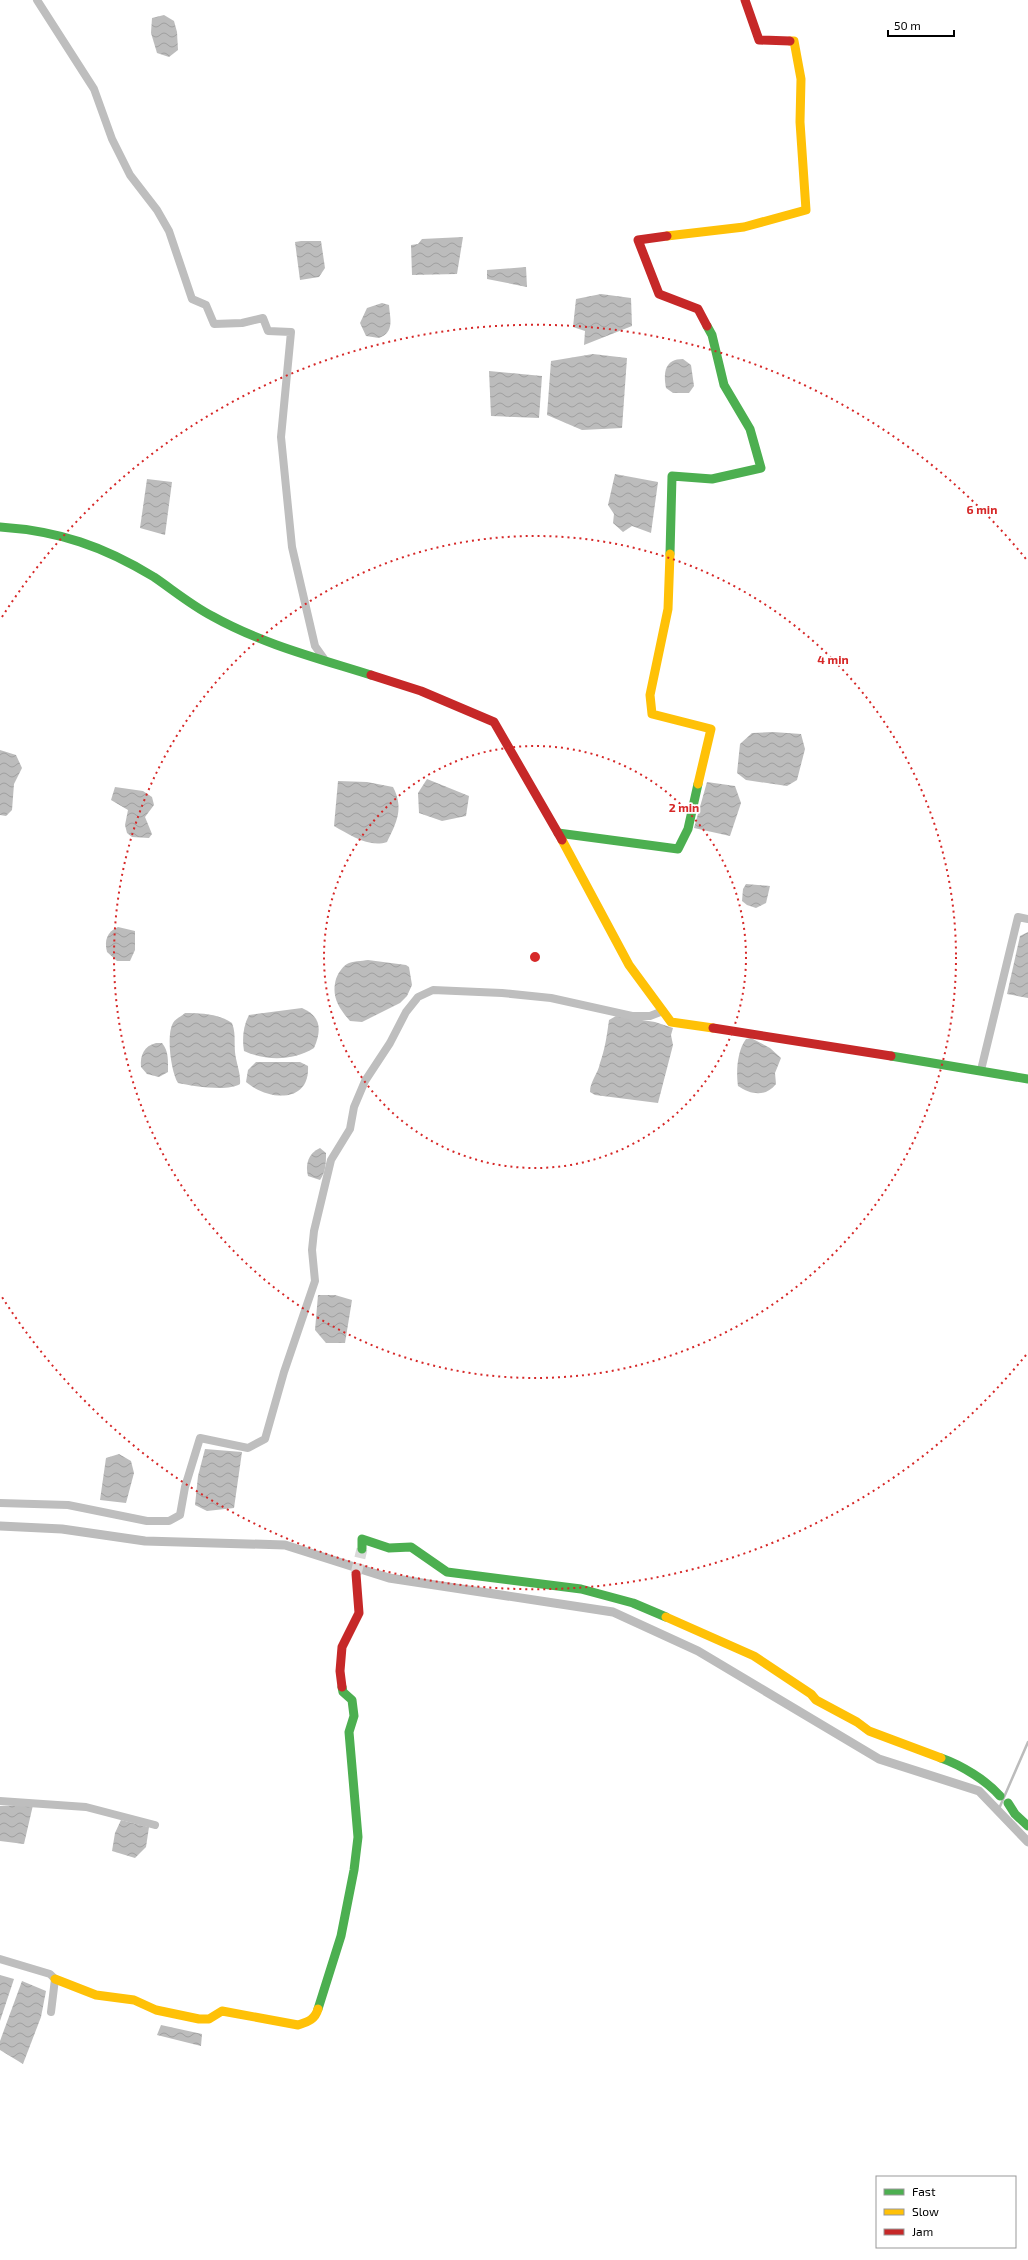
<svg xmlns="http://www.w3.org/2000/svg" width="1028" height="2260" viewBox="0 0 1028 2260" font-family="'Exo 2',sans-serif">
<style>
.water{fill:url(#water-waves)}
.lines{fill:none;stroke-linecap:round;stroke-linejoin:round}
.stream{stroke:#bcbcbc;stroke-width:2.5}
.canal{stroke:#bcbcbc;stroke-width:9}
.secondary-tunnel{stroke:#d9d9d9;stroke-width:11;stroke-dasharray:11 5.5;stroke-linecap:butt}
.street{stroke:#bebebe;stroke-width:8}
.fast{stroke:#4caf50;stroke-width:9}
.slow{stroke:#ffc107;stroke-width:9}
.jam{stroke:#c62828;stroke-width:9}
.ring{fill:none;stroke:#d62828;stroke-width:2;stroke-dasharray:2 4}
.centre{fill:#d62828;stroke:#fff;stroke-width:2}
.ring-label{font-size:12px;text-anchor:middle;font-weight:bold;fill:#d62828;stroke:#fff;stroke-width:3.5;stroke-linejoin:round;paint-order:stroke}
</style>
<defs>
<pattern id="water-waves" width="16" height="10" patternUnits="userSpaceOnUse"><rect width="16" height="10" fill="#bcbcbc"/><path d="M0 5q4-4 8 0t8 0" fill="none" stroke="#a0a0a0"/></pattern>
</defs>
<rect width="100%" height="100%" fill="#fff"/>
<g class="water">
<polygon points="164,15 174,21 177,32 178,50 169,57 157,53 151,33 152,18"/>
<polygon points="463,237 457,274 412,275 411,245 418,244 422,239"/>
<polygon points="301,241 321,241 325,268 319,277 300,280 295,242"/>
<polygon points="526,267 527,287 487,279 487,270"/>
<polygon points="601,294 631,298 632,326 584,345 585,331 573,327 576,299"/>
<path d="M382,303L389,305C390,319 395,332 379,338L366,336L360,323L367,308Z"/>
<polygon points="593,354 627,358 622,428 582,430 547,415 551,361"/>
<path d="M683,359L691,365L694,386L689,393H673L666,388C663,372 665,359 683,359Z"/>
<polygon points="489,371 542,376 539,418 491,416"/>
<polygon points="615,474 658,482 651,533 632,526 623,532 613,523 614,514 608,505"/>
<polygon points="147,479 172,482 165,535 140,528"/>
<polygon points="773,732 801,734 805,749 797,780 787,786 746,780 737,773 740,744 752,733"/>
<polygon points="0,750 16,755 22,768 14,784 12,810 6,816 0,815"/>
<polygon points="427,779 469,796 466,816 442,821 419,813 418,793"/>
<path d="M338,781L367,782L393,787C404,808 397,822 387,842C369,848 350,835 334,826Z"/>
<polygon points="707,782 735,786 741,803 730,836 694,828"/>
<polygon points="115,787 143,791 152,797 154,805 145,817 152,834 149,838 132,837 127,833 125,825 128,810 111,800"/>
<polygon points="746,884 770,886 766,903 756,908 747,905 742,901 743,889"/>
<path d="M118,927L135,931V950L130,961H117L107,952C104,940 107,932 118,927Z"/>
<polygon points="1028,932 1028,998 1007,994 1020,936"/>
<path d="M368,960L406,965L409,967L412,985L407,996L400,1003L362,1022L350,1021C339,1008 331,997 336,979C338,974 341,968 347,964C352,961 362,961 368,960Z"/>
<path d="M302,1008C321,1016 322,1030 314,1048C293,1061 266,1061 244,1051C242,1039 243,1026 249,1015Z"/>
<path d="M185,1013C201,1013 219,1014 232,1023C236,1033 234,1042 235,1052C236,1063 241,1073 240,1084C228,1092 192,1086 178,1083C171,1072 166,1035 173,1023C175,1019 182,1016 185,1013Z"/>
<path d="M616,1016L655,1022L673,1028L671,1035L673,1045L658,1103L595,1095L590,1092C590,1081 598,1074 600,1063C605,1049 607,1035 609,1020Z"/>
<path d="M751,1038L770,1048L781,1058L775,1073L776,1084C766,1097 751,1095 738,1086C736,1072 737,1051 746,1039Z"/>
<path d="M156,1043H162C169,1051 168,1062 168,1072L159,1077L147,1074L141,1067C140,1055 144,1046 156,1043Z"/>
<path d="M256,1062H300L308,1066C310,1105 267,1100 246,1082L248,1070Z"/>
<path d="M320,1148L326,1153C326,1163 326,1171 320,1180L308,1176C305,1165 308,1153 320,1148Z"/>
<polygon points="318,1295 335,1295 352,1300 345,1343 326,1343 315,1330"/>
<polygon points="205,1449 242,1452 234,1508 207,1511 195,1505 198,1476"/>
<polygon points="119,1454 131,1461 134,1473 126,1503 100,1500 106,1458"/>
<polygon points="33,1805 24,1844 0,1841 0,1806"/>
<polygon points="121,1820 149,1827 146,1847 135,1858 112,1851 115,1833"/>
<polygon points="0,1975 14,1979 0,2021"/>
<polygon points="22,1981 46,1991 41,2017 23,2064 0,2050 0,2041"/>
<polygon points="161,2025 202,2034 201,2046 157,2035"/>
</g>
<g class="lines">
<polyline class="stream" points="998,1811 1028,1742"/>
<polyline class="canal" points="0,1526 62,1529 145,1541 285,1545 389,1578 613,1612 698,1651 879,1759 979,1791 1028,1842"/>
<polyline class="secondary-tunnel" points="356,1574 362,1549"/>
<g class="street">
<polyline points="37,0 94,89 112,139 130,175 157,210 169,231 192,299 206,305 214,324 242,323 263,318 268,331 291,332 281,437 292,547 315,646 325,660"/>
<polyline points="981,1070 1018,917 1028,919"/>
<polyline points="0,1503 68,1505 147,1521 169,1521 180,1515 185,1487 200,1438 248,1448 265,1439 284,1372 315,1281 312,1250 314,1231 331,1160 350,1129 354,1107 365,1081 390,1043 406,1012 418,997 433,990 502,993 551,998 632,1016 650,1016 663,1011"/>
<polyline points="0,1801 86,1807 155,1825"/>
<polyline points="0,1959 50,1974 55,1979 51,2012"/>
</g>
<g class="fast">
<path d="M0,527C59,531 103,546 154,577C173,590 191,605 212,616C262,644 317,658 371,675"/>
<polyline points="670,554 672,476 712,479 761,468 750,429 724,385 712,335 707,326"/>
<polyline points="558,833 678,849 688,829 698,784"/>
<polyline points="891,1056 1028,1079"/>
<polyline points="362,1549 362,1539 389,1548 411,1547 447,1572 581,1589 633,1603 666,1617"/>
<path d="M941,1758C961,1765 986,1780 1000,1796"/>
<polyline points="1008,1803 1015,1814 1028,1826"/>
<polyline points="318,2009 341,1936 354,1870 358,1837 349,1732 354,1716 352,1700 343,1692 342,1687"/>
</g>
<g class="slow">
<polyline points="667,236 744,227 806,210 800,122 801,79 794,41 790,41"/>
<polyline points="670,554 668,609 650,695 652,714 711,729 698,784"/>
<polyline points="562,840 629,965 671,1022 713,1028"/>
<polyline points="666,1617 754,1656 811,1694 816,1700 857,1722 869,1731 941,1758"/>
<path d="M55,1979L96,1995L134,2000L156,2010L199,2019H209L222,2011L298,2025C307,2022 315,2020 318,2009"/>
</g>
<g class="jam">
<polyline points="745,0 759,40 790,41"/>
<polyline points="667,236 638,240 659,294 698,309 707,326"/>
<polyline points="371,675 421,691 494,722 562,840"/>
<polyline points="713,1028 891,1056"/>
<polyline points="342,1687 340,1671 342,1647 359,1613 356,1574"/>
</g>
</g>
<g class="ring">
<circle cx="535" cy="957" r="211"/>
<circle cx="535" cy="957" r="421"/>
<path d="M1026 1355A632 632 0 0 1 2 1297M2 617A632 632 0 0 1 1026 559"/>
</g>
<circle cx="535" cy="957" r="6" class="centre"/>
<g class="ring-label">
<text x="982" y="514">6 min</text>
<text x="833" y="664">4 min</text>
<text x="684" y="812">2 min</text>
</g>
<rect x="876" y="2176" width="140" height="72" fill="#ffffff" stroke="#999999"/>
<rect x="884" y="2189" width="20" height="6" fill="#4caf50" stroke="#999999"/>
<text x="912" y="2196" font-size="12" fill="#000000">Fast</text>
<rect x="884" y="2209" width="20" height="6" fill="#ffc107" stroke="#999999"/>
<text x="912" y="2216" font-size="12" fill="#000000">Slow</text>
<rect x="884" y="2229" width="20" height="6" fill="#c62828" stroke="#999999"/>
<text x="912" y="2236" font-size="12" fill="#000000">Jam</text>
<path d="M888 30v6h66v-6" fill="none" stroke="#000000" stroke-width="2"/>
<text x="894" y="30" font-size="12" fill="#000000" stroke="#ffffff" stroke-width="3" paint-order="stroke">50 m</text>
</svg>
